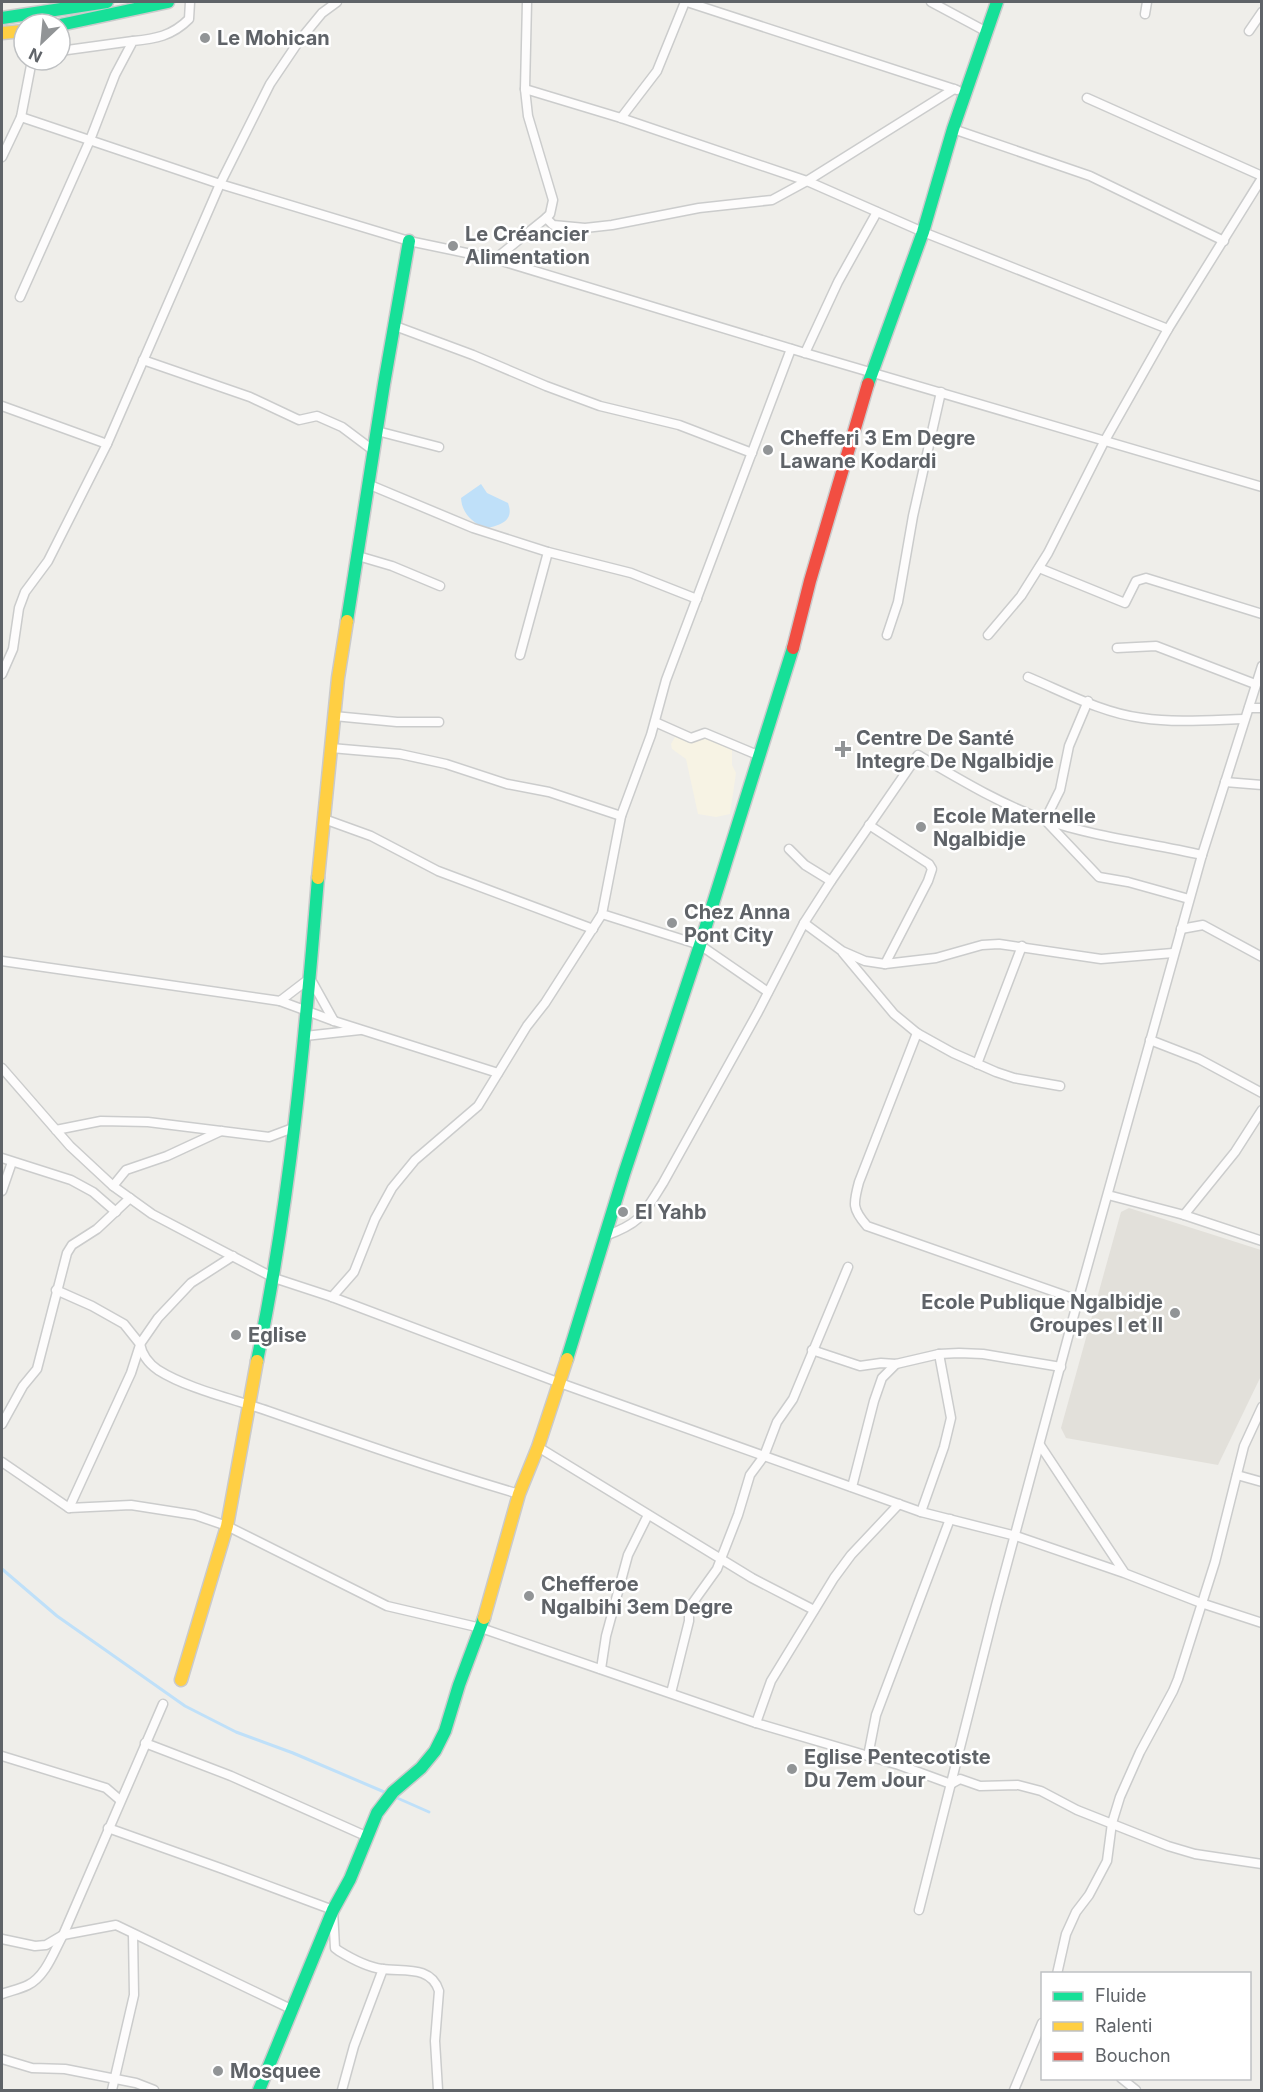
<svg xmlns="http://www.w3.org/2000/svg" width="1263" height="2092" viewBox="0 0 1263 2092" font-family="Inter,sans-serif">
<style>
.commercial{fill:#f7f3e4}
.education{fill:#e2e0da}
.water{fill:#bfe0f9}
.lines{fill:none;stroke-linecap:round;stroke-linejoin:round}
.stream{stroke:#bfe0f9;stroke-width:3}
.street-casing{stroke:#cbcccc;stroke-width:11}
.fast-casing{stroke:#cacacb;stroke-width:15}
.slow-casing{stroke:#cacacb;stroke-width:15}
.jam-casing{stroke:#cacacb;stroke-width:15}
.street{stroke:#fdfcfc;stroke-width:8}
.fast{stroke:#16e098;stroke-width:12}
.slow{stroke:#ffcf43;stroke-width:12}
.jam{stroke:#f24e42;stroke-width:12}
.poi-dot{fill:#919496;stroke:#fff;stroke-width:2}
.labels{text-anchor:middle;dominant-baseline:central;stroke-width:5;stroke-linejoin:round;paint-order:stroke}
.poi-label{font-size:20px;font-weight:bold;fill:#5f6368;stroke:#fff;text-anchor:start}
</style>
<rect width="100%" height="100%" fill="#efeeea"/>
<polygon class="commercial" points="676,735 690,742 703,738 732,749 732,765 736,773 730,814 716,817 698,814 686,759 672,749 671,744"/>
<polygon class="education" points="1129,1208 1261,1250 1261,1376 1218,1465 1066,1438 1061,1428 1121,1212"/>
<path class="water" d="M481,484L487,493L508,503C515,522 499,525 485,529C472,521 462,514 461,498Z"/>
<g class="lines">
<g class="stream">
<polyline points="2,1569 57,1616 185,1706 236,1732 293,1753 389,1794"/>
<polyline points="395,1797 429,1812"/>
</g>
<g class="street-casing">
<g id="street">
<polyline points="687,2 957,90"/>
<polyline points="931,2 987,32"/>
<polyline points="1145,14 1147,2"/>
<polyline points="1249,31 1262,12"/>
<polyline points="60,51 133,41"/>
<polyline points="525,89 621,118 807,181 923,232 1168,329"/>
<polyline points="1087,98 1262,176"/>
<polyline points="21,117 32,60"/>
<polyline points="621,118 657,71 685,2"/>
<polyline points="953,129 1090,176 1224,241"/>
<polyline points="2,157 21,117 220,184 409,241 495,259 805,353 1262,487"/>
<polyline points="546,218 553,225 585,228 612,225 699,208 772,200 807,181 954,89"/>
<polyline points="495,259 546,218 550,214 553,200 528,116 525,89 527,2"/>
<path d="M20,297L90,140L115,75L133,41C155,39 172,36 189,19L190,2"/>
<polyline points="395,326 473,355 546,386 600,406 679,425 752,453"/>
<polyline points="805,353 838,282 877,212"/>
<polyline points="143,360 250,397 299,420 317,416 342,427 374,451"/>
<polyline points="2,406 107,444"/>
<polyline points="377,431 439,447"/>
<polyline points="370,485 473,528 548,552 631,573 697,599"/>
<polyline points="358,556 392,566 440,586"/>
<polyline points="1039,568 1125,603 1136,581 1146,578 1262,614"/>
<polyline points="887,635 898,602 913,516 941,392"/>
<polyline points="988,635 1021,596 1048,553 1104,442 1168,329 1262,178"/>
<polyline points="1117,648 1156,646 1255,684"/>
<polyline points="520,655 548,552"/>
<polyline points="2,674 13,649 19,608 25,592 48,561 107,444 220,184 270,84 299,41 322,13 337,2"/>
<path d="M1028,677C1064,692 1102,713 1142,718C1175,723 1211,720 1244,719"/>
<polyline points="1088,701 1069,746 1060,790 1045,820 1099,877 1128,882 1189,899"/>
<polyline points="1249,708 1262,708"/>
<polyline points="334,716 397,722 439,722"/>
<polyline points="655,722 691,738 705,733 760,756"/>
<polyline points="331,748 400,754 446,764 507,784 549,792 621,816"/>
<polyline points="1225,782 1262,785"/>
<polyline points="324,819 371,836 438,871 593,929"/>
<polyline points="869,825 929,864 932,869 928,881 885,964"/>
<polyline points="789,849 805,865 831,881"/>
<polyline points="804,923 842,951 865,961 885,964 936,958 982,945 999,944 1101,959 1173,953"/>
<polyline points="1181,929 1203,925 1262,957"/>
<polyline points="843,953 894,1014 917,1033 953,1053 996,1072 1014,1078 1060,1086"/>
<polyline points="2,961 280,1001 310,978 334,1021"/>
<polyline points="768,992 700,945 602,914 621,816 651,735 666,680 791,349"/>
<polyline points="280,1001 334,1021 498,1073"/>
<path d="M917,1033L859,1182C853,1204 852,1209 867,1226L1078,1300"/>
<polyline points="305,1036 360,1030"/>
<polyline points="1150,1040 1199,1059 1262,1093"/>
<polyline points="977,1064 1022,946"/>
<polyline points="2,1068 70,1146 113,1186 152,1214 274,1278 332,1297 560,1383 921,1512 1016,1536 1124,1573 1201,1603 1262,1623"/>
<polyline points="56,1130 101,1121 148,1122 269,1137 293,1128"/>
<polyline points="2,1158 71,1180 93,1192 116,1212"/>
<polyline points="113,1186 126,1170 167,1156 221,1131"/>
<polyline points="2,1191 12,1162"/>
<polyline points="1108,1195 1184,1215 1262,1241"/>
<polyline points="1184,1215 1235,1152 1262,1110"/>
<path d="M605,1236C641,1223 643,1215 663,1183L758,1012L804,923L831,881L918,755C959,779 1000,804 1045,820C1095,837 1150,843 1202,855"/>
<polyline points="56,1290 92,1306 124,1324 140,1344 158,1318 191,1283 233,1256"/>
<polyline points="332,1297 354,1272 375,1219 392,1188 415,1160 478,1106 527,1026 545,1003 602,914"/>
<path d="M140,1344C142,1355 148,1363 158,1370C188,1389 234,1399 268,1411C351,1440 434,1469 519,1494"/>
<polyline points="812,1350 860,1366 881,1363 896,1364 939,1354 959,1353 983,1354 1061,1367"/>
<polyline points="2,1424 23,1386 37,1369 67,1253 72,1245 97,1229 130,1198"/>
<polyline points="1040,1445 1124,1572"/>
<polyline points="538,1447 752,1578 814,1610"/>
<polyline points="2,1462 69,1508 131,1505 195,1515 227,1526 387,1606 481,1628 756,1723 899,1765 951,1784"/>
<polyline points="1237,1475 1262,1482"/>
<polyline points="852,1487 874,1401 882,1378 896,1364"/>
<polyline points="69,1508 131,1373 140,1345"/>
<polyline points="921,1512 944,1447 951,1418 939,1354"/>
<polyline points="601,1669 606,1636 628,1555 648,1515"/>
<polyline points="671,1693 689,1621 689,1608 717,1569 738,1515 750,1475 764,1456 777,1422 793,1399 848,1267"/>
<polyline points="756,1723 771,1681 834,1578 851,1555 899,1504"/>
<polyline points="145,1743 231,1776 368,1837"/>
<polyline points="2,1756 106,1788 120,1800"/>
<polyline points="868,1756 876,1715 950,1519"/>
<polyline points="951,1784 960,1779 980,1786 1018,1785 1041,1791 1077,1810 1168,1846 1195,1854 1262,1864"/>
<path d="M108,1828L223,1869L333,1910L335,1948L339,1951C352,1959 367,1967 382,1969C403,1972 431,1965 439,1991L435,2041L438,2090"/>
<polyline points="919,1910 996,1605 1078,1300 1202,855 1262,666"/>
<polyline points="2,1939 35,1946 46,1945 63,1935 116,1925 293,2010"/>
<polyline points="1057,1974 1066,1934 1076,1912 1089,1895 1107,1861 1112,1823 1120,1797 1140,1752 1173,1691 1178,1679 1215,1562 1244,1446 1262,1407"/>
<path d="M2,1994C10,1991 20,1989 28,1985C46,1976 54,1951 63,1935L163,1704"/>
<polyline points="2,2059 32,2068 65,2069 136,2083 154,2090"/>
<polyline points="1121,2078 1136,2090"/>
<polyline points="112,2090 134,1995 133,1934"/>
<polyline points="342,2090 354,2046 383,1969"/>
<polyline points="1014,2090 1042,2023"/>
</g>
</g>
<g class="fast-casing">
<g id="fast">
<polyline points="2,18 107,2"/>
<polyline points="60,25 168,2"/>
<polyline points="868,384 923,232 953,129 997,2"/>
<polyline points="347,621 384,384 409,241"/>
<polyline points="567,1359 624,1174 700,945 793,648"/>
<path d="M257,1361C290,1202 305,1040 318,878"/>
<polyline points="259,2090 333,1910 350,1879 377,1813 393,1792 421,1768 435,1751 445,1731 459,1685 484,1618"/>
</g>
</g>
<g class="slow-casing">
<g id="slow">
<polyline points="2,33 24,31"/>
<polyline points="318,878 338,678 347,621"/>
<polyline points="484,1618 519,1494 538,1447 567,1359"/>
<polyline points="181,1680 227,1526 257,1361"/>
</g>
</g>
<g class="jam-casing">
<polyline id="jam" points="793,648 810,581 868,384"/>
</g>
<use href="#street" class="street"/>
<use href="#fast" class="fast"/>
<use href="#slow" class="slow"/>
<use href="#jam" class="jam"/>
</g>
<g class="poi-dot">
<circle cx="205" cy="38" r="6"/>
<circle cx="453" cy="246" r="6"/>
<circle cx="768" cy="450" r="6"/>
<path d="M840 740h6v6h6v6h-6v6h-6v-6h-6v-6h6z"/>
<circle cx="921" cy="827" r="6"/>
<circle cx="672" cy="923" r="6"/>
<circle cx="623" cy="1212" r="6"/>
<circle cx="1175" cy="1313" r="6"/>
<circle cx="236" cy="1335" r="6"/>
<circle cx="529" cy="1596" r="6"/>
<circle cx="792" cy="1769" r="6"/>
<circle cx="218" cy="2071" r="6"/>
</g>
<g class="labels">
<g class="poi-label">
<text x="217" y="38">Le Mohican</text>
<text x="465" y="234">Le Créancier<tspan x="465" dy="23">Alimentation</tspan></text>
<text x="780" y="438">Chefferi 3 Em Degre<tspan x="780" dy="23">Lawane Kodardi</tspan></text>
<text x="856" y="738">Centre De Santé<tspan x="856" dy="23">Integre De Ngalbidje</tspan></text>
<text x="933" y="816">Ecole Maternelle<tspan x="933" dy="23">Ngalbidje</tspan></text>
<text x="684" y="912">Chez Anna<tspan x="684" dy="23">Pont City</tspan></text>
<text x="635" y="1212">El Yahb</text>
<text x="1163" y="1302" text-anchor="end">Ecole Publique Ngalbidje<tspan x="1163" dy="23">Groupes I et II</tspan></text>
<text x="248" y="1335">Eglise</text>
<text x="541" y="1584">Chefferoe<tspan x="541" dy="23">Ngalbihi 3em Degre</tspan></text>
<text x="804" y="1757">Eglise Pentecotiste<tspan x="804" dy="23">Du 7em Jour</tspan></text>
<text x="230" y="2071">Mosquee</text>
</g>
</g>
<rect width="1263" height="2092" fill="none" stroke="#5f6368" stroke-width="6"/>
<rect x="1041" y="1972" width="210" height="108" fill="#ffffff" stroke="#bfc1c3" stroke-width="1.5"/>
<rect x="1053" y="1992" width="30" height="9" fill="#16e098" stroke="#bfc1c3" stroke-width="1.5"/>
<text x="1095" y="2002" font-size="18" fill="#5f6368">Fluide</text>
<rect x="1053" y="2022" width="30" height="9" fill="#ffcf43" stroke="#bfc1c3" stroke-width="1.5"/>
<text x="1095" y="2032" font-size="18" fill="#5f6368">Ralenti</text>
<rect x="1053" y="2052" width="30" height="9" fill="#f24e42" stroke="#bfc1c3" stroke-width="1.5"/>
<text x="1095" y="2062" font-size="18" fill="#5f6368">Bouchon</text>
<g transform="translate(42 42) rotate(206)"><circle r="28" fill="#ffffff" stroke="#bfc1c3" stroke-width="1.5"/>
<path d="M0-4.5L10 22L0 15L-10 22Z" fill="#919496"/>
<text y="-9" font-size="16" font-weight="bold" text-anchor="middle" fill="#5f6368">N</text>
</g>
</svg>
